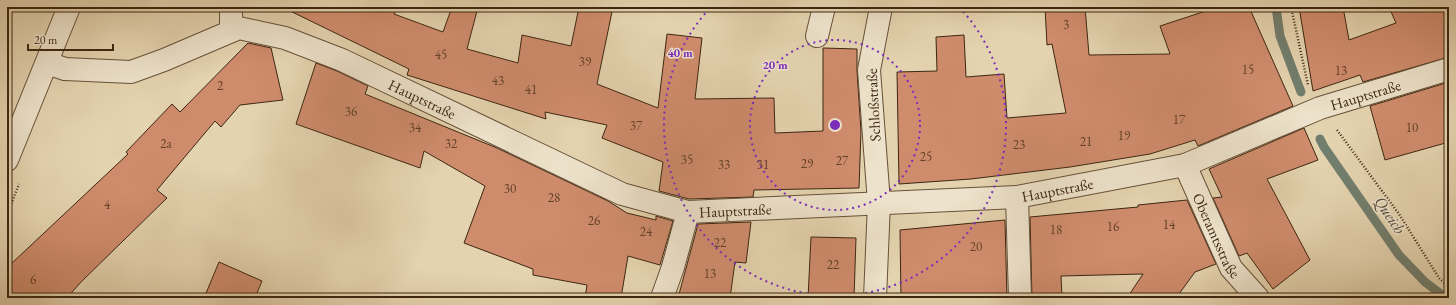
<svg xmlns="http://www.w3.org/2000/svg" width="1456" height="305" viewBox="0 0 1456 305" font-family="'EB Garamond',serif">
<style>
.lines{fill:none;stroke-linecap:round;stroke-linejoin:round}
.stream{stroke:#727e6d;stroke-width:9}
.building{fill:#cf8c6d;stroke:#3d2611}
.minor-casing{stroke:#675138;stroke-width:24}
.path{stroke:#3d2611;stroke-width:2.5;stroke-dasharray:1 2;stroke-linecap:butt}
.minor{stroke:#ede2cb;stroke-width:22}
.ring{fill:none;stroke:#7b2cbf;stroke-width:2;stroke-dasharray:2 4}
.labels{text-anchor:middle;dominant-baseline:central;stroke-width:3;stroke-linejoin:round;paint-order:stroke}
.number-label{font-size:13px;fill:#624028}
.street-label{font-size:15px;fill:#3d2611;stroke:#ede2cb}
.water-label{font-size:16px;font-style:italic;fill:#534a37;stroke:#ede2cb}
.centre{fill:#7b2cbf;stroke:#ede2cb;stroke-width:2}
.ring-label{font-size:12px;text-anchor:middle;font-weight:bold;fill:#7b2cbf;stroke:#ede2cb;stroke-width:3;stroke-linejoin:round;paint-order:stroke}
</style>
<rect width="100%" height="100%" fill="#e4d3af"/>
<filter id="stains"><feTurbulence type="fractalNoise" baseFrequency=".005" numOctaves="4"/><feColorMatrix values="0 0 0 0 .2 0 0 0 0 .09 0 0 0 0 .02 0 0 0 .5 -.17"/></filter>
<radialGradient id="worn" r=".72"><stop offset=".6" stop-color="#630" stop-opacity="0"/><stop offset="1" stop-color="#630" stop-opacity=".3"/></radialGradient>
<g class="lines">
<g class="stream">
<polyline points="1276,7 1280,36 1301,92"/>
<polyline points="1320,139 1324,147 1399,255 1425,282 1446,298"/>
</g>
</g>
<g class="building">
<polygon points="282,7 398,7 394,14 443,32 452,7 478,7 467,49 518,63 522,35 571,46 579,7 613,7 597,84 658,108 667,34 702,38 695,99 774,98 775,133 823,131 823,48 857,49 857,71 861,131 859,188 754,190 753,197 689,199 659,191 663,162 602,138 607,125 545,112 546,119 407,75 409,69"/>
<polygon points="1045,7 1085,7 1089,55 1170,54 1160,26 1218,7 1249,7 1293,106 1198,146 1195,140 1150,154 1070,167 971,179 899,184 897,72 937,71 936,37 964,35 966,77 1004,74 1007,118 1066,113 1052,44 1047,45"/>
<polygon points="1299,7 1343,7 1349,40 1396,23 1389,7 1449,7 1449,57 1363,82 1360,75 1313,91"/>
<polygon points="248,43 271,48 283,100 240,105 221,127 215,121 157,190 167,198 80,283 67,298 7,298 7,274 11,264 128,154 126,152 172,104 180,112"/>
<polygon points="316,63 337,71 368,86 365,94 497,148 608,201 627,213 656,220 656,216 673,221 660,265 628,256 621,298 585,298 587,285 533,275 533,269 464,243 485,186 424,151 420,168 296,124"/>
<polygon points="1449,82 1449,142 1385,160 1370,106"/>
<polygon points="1304,128 1318,160 1267,179 1310,260 1273,289 1247,253 1239,256 1213,198 1222,197 1209,169"/>
<polygon points="1187,200 1216,264 1195,272 1176,298 1127,298 1143,274 1061,276 1062,298 1032,298 1030,217 1138,207 1138,205"/>
<polygon points="1005,220 1007,298 901,298 900,230"/>
<polygon points="751,222 746,263 735,262 730,298 678,298 698,224"/>
<polygon points="811,237 856,238 854,298 808,298"/>
<polygon points="219,262 262,281 255,298 204,298"/>
</g>
<g class="lines">
<g class="minor-casing">
<g id="minor">
<polyline points="231,31 231,7"/>
<polyline points="817,36 824,7"/>
<path id="s1" d="M47,63L65,69L131,72L164,60L239,28L285,38L342,60L622,194L688,212L1017,197L1185,165L1320,108L1449,69"/>
<polyline points="7,160 69,7"/>
<path id="s2" d="M1185,165L1231,268L1258,298"/>
<polyline points="1017,197 1020,298"/>
<polyline points="662,298 673,267 688,212"/>
<polyline points="875,298 879,203 869,70 881,7"/>
</g>
</g>
<g class="path">
<polyline points="1291,7 1308,85"/>
<polyline points="1337,130 1399,214 1439,278 1449,287"/>
<polyline points="7,215 19,184"/>
</g>
<use href="#minor" class="minor"/>
</g>
<g class="ring">
<circle cx="835" cy="125" r="85"/>
<path d="M959 7A171 171 0 1 1 711 7"/>
</g>
<g class="labels">
<g class="number-label">
<text x="1066" y="24">3</text>
<text x="441" y="54">45</text>
<text x="585" y="61">39</text>
<text x="1248" y="69">15</text>
<text x="1341" y="70">13</text>
<text x="498" y="80">43</text>
<text x="220" y="85">2</text>
<text x="531" y="89">41</text>
<text x="351" y="111">36</text>
<text x="1179" y="119">17</text>
<text x="636" y="125">37</text>
<text x="415" y="127">34</text>
<text x="1412" y="127">10</text>
<text x="1124" y="135">19</text>
<text x="1086" y="141">21</text>
<text x="166" y="143">2a</text>
<text x="451" y="143">32</text>
<text x="1019" y="144">23</text>
<text x="926" y="156">25</text>
<text x="687" y="159">35</text>
<text x="842" y="160">27</text>
<text x="807" y="163">29</text>
<text x="724" y="164">33</text>
<text x="763" y="164">31</text>
<text x="510" y="188">30</text>
<text x="554" y="197">28</text>
<text x="107" y="204">4</text>
<text x="594" y="220">26</text>
<text x="1169" y="224">14</text>
<text x="1113" y="226">16</text>
<text x="1056" y="229">18</text>
<text x="646" y="231">24</text>
<text x="720" y="242">22</text>
<text x="976" y="246">20</text>
<text x="833" y="264">22</text>
<text x="710" y="273">13</text>
<text x="33" y="279">6</text>
</g>
<g class="street-label">
<text stroke="none"><textPath href="#s1" startOffset="1383">Hauptstraße</textPath></text>
<text stroke="none"><textPath href="#s1" startOffset="399">Hauptstraße</textPath></text>
<text transform="translate(873 105) rotate(-93)">Schloßstraße</text>
<text stroke="none"><textPath href="#s1" startOffset="1059">Hauptstraße</textPath></text>
<text stroke="none"><textPath href="#s1" startOffset="736">Hauptstraße</textPath></text>
<text stroke="none"><textPath href="#s2" startOffset="77">Oberamtsstraße</textPath></text>
</g>
<g class="water-label">
<text transform="translate(1390 215) rotate(56)">Queich</text>
</g>
</g>
<circle cx="835" cy="125" r="6" class="centre"/>
<g class="ring-label">
<text x="680" y="57">40 m</text>
<text x="775" y="69">20 m</text>
</g>
<rect width="1456" height="305" fill="none" stroke="#e4d3af" stroke-width="24"/>
<rect x="8" y="8" width="1440" height="289" fill="none" stroke="#3d2611" stroke-width="2"/>
<rect x="12" y="12" width="1432" height="281" fill="none" stroke="#3d2611"/>
<path d="M28 44v6h85v-6" fill="none" stroke="#3d2611" stroke-width="2"/>
<text x="34" y="44" font-size="12" fill="#3d2611" stroke="#ede2cb" stroke-width="3" paint-order="stroke">20 m</text>
<rect width="100%" height="100%" filter="url(#stains)"/>
<rect width="100%" height="100%" fill="url(#worn)"/>
</svg>
